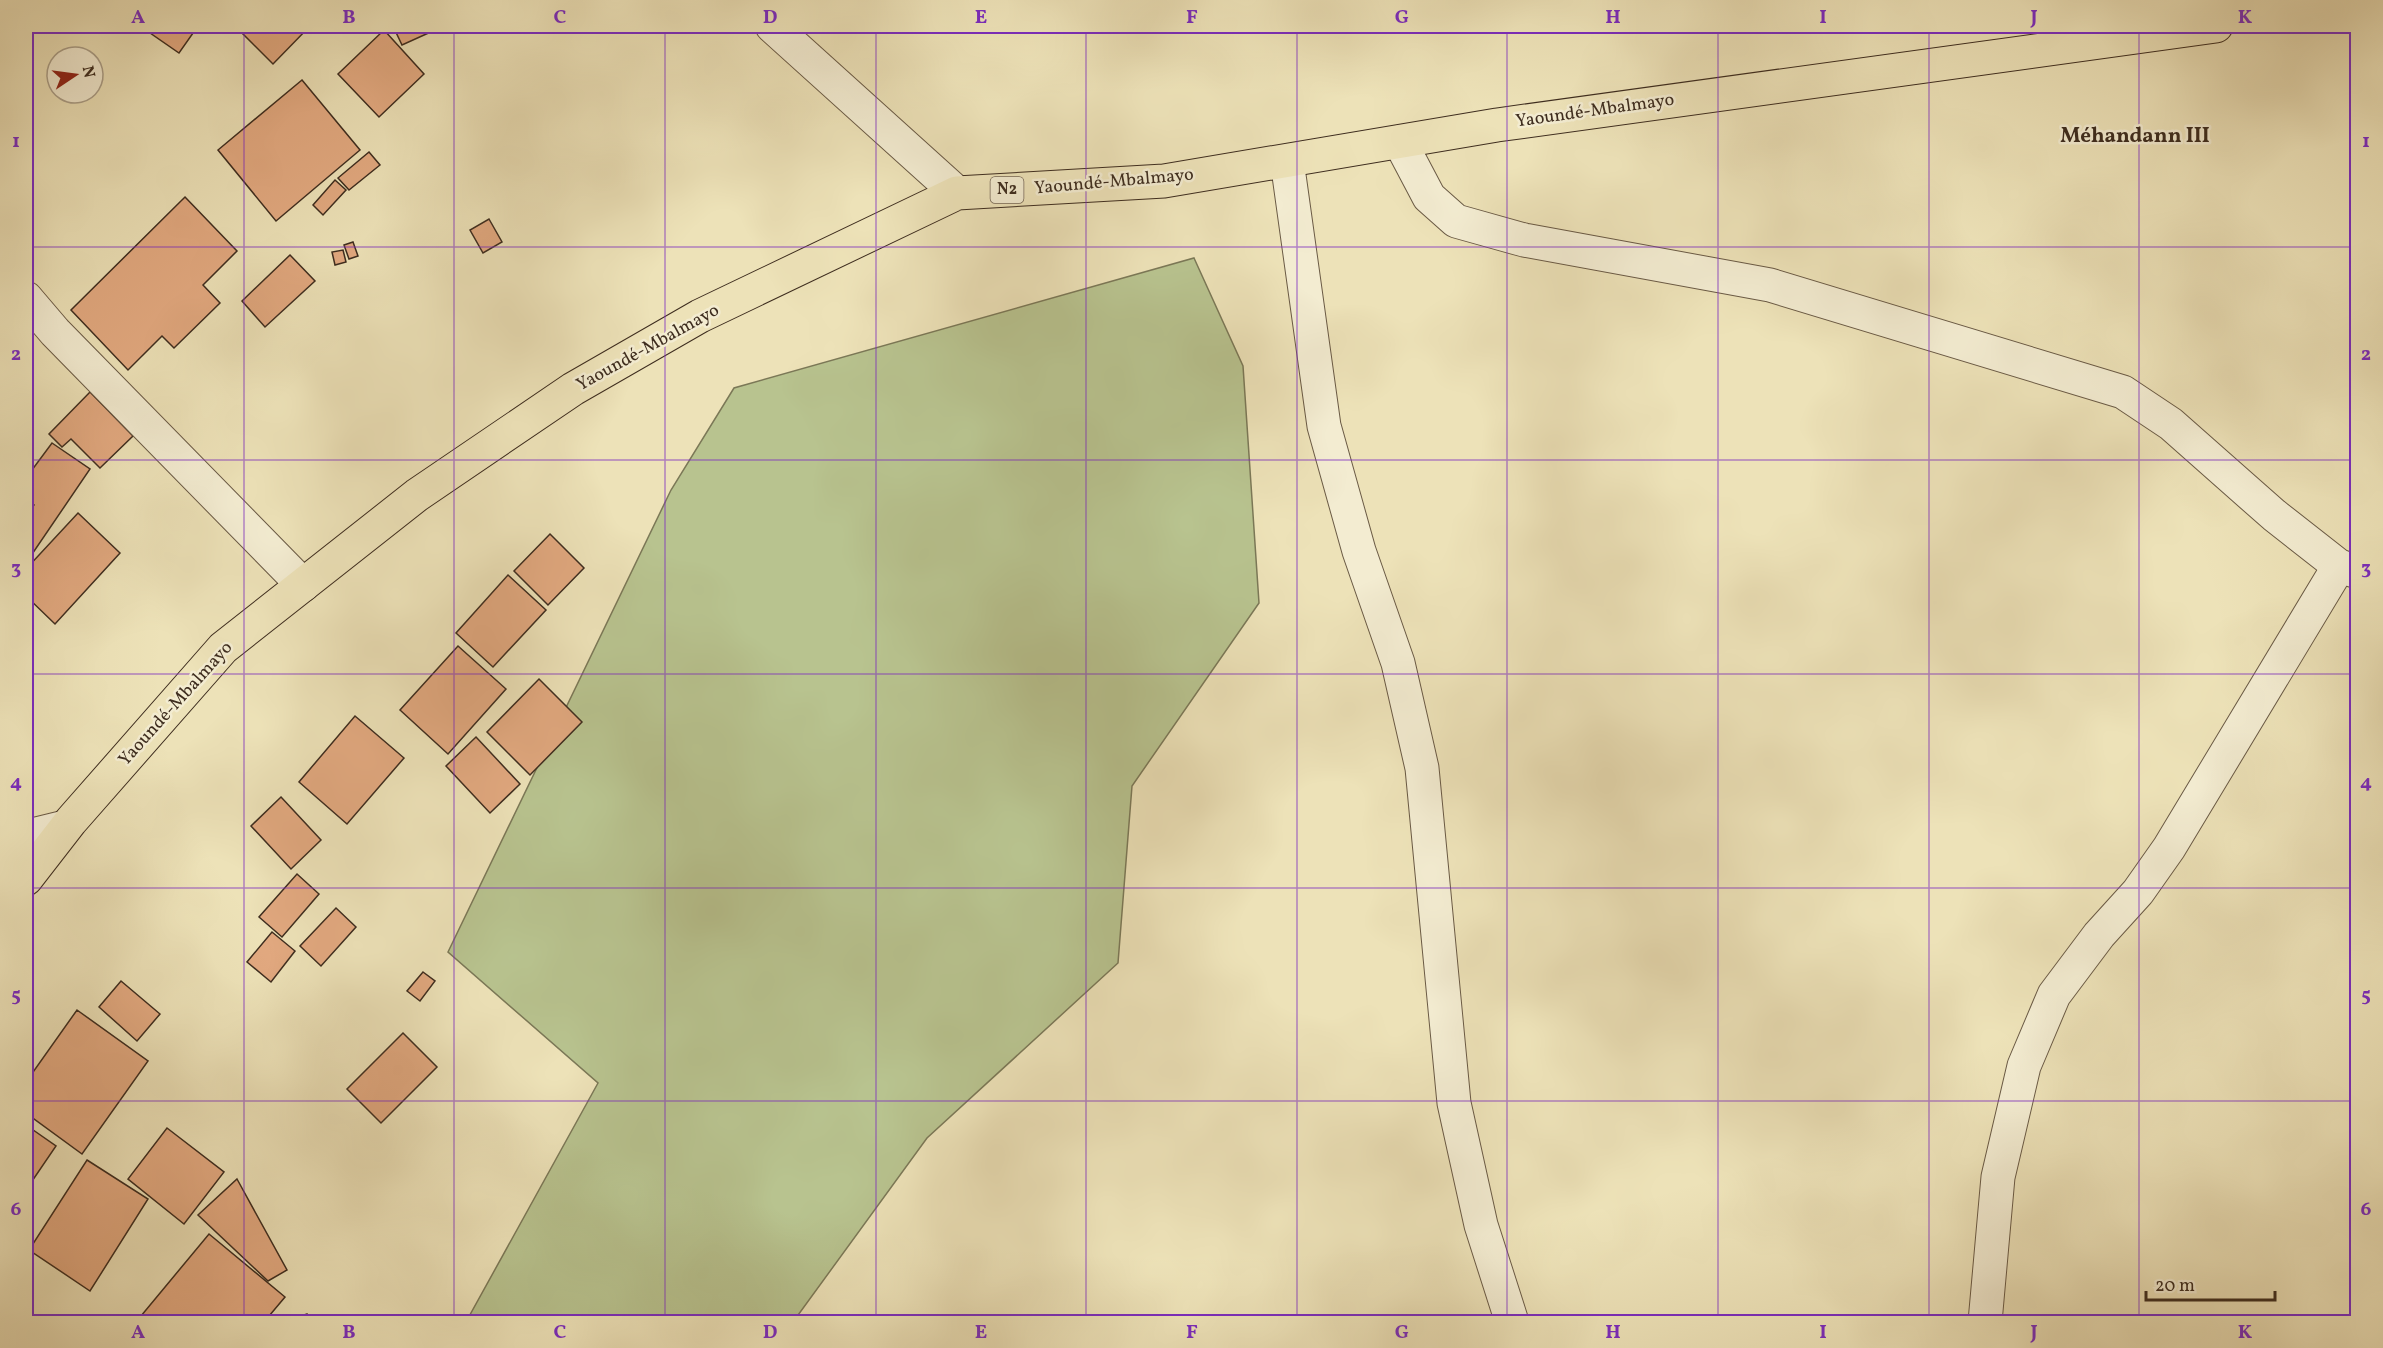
<svg xmlns="http://www.w3.org/2000/svg" width="2383" height="1348" viewBox="0 0 2383 1348" font-family="Vollkorn,serif">
<style>
.green{fill:#b8c38f;stroke:#7b7857;stroke-width:1.5}
.building{fill:#e2a980;stroke:#3e2d1f;stroke-width:1.5}
.lines{fill:none;stroke-linecap:round;stroke-linejoin:round}
.service-casing{stroke:#6a5a45;stroke-width:26}
.minor-casing{stroke:#6a5a45;stroke-width:35}
.trunk-casing{stroke:#3e2d1f;stroke-width:35}
.service{stroke:#f3ecd1;stroke-width:24}
.minor{stroke:#f3ecd1;stroke-width:33}
.trunk{stroke:#ede2b8;stroke-width:33}
.grid{fill:none;stroke:#7b2cbf;stroke-width:1.5;stroke-opacity:0.55}
.labels{text-anchor:middle;dominant-baseline:central;stroke-width:5;stroke-linejoin:round;paint-order:stroke}
.shield{fill:#f3ecd1;stroke:#746654;stroke-width:1.5}
.shield-label{font-size:16px;font-weight:bold;fill:#3e2d1f}
.street-label{font-size:18px;fill:#3e2d1f;stroke:#f3ecd1}
.quarter-label{font-size:21px;font-weight:bold;fill:#3e2d1f;stroke:#f3ecd1}
.neatline{fill:none;stroke:#7b2cbf;stroke-width:2}
.grid-label{font-size:20px;text-anchor:middle;font-weight:bold;fill:#7b2cbf}
</style>
<rect width="100%" height="100%" fill="#ede2b8"/>
<filter id="stains"><feTurbulence type="fractalNoise" baseFrequency=".00333" numOctaves="4"/><feColorMatrix values="0 0 0 0 .2 0 0 0 0 .09 0 0 0 0 .02 0 0 0 .5 -.17"/></filter>
<radialGradient id="worn" r=".72"><stop offset=".6" stop-color="#630" stop-opacity="0"/><stop offset="1" stop-color="#630" stop-opacity=".3"/></radialGradient>
<polygon class="green" points="1194,258 1243,366 1259,603 1132,786 1118,963 927,1138 793,1322 466,1322 598,1083 448,952 671,490 734,388"/>
<g class="building">
<polygon points="140,26 198,26 179,53"/>
<polygon points="250,26 308,26 309,27 273,64 242,33"/>
<polygon points="393,26 444,26 402,45"/>
<polygon points="384,30 424,74 379,117 338,74"/>
<polygon points="302,80 360,150 276,221 218,150"/>
<polygon points="369,152 380,165 349,190 338,178"/>
<polygon points="335,180 346,190 323,215 313,205"/>
<polygon points="185,197 237,251 203,285 220,303 174,348 162,336 128,370 71,310"/>
<polygon points="489,219 502,242 483,253 470,230"/>
<polygon points="353,242 358,256 349,259 344,245"/>
<polygon points="343,250 346,262 335,265 332,252"/>
<polygon points="290,255 315,281 265,327 242,301"/>
<polygon points="90,392 133,436 100,468 71,439 62,447 49,434"/>
<polygon points="52,443 90,469 26,563 26,517 34,505 26,499 26,478"/>
<polygon points="78,513 120,553 55,624 26,596 26,569"/>
<polygon points="550,534 584,568 548,605 514,571"/>
<polygon points="508,575 546,610 493,667 456,633"/>
<polygon points="458,646 506,689 448,754 400,710"/>
<polygon points="539,679 582,722 530,775 487,732"/>
<polygon points="355,716 404,758 347,824 299,782"/>
<polygon points="476,737 520,784 490,813 446,766"/>
<polygon points="281,797 321,840 291,869 251,826"/>
<polygon points="297,874 319,894 282,937 259,917"/>
<polygon points="336,908 356,927 321,966 300,946"/>
<polygon points="272,932 295,951 271,982 247,962"/>
<polygon points="423,972 435,981 420,1001 407,991"/>
<polygon points="121,981 160,1014 137,1041 99,1007"/>
<polygon points="77,1010 148,1061 82,1154 26,1113 26,1082"/>
<polygon points="403,1033 437,1067 381,1123 347,1089"/>
<polygon points="26,1125 56,1146 26,1190"/>
<polygon points="167,1128 224,1172 184,1224 128,1179"/>
<polygon points="87,1160 148,1199 90,1291 29,1250"/>
<polygon points="237,1179 287,1270 268,1281 198,1215"/>
<polygon points="209,1234 285,1297 264,1322 136,1322"/>
<polygon points="307,1314 309,1322 286,1322 286,1321"/>
</g>
<g class="lines">
<g class="service-casing">
<polyline id="service" points="26,832 71,821"/>
</g>
<g class="minor-casing">
<g id="minor">
<polyline points="772,26 957,193"/>
<polyline points="1400,142 1429,197 1456,221 1524,240 1770,285 2123,392 2171,424 2274,515 2339,566 2358,572"/>
<polyline points="1287,161 1324,426 1359,551 1398,663 1422,768 1454,1103 1481,1225 1512,1322"/>
<polyline points="26,298 55,332 303,585"/>
<polyline points="1985,1322 1998,1177 2024,1066 2054,995 2099,935 2138,892 2169,848 2339,566"/>
</g>
</g>
<g class="trunk-casing">
<polyline id="trunk" points="26,879 71,821 223,648 417,495 573,389 700,316 957,193 1164,181 1497,125 2216,26"/>
</g>
<use href="#service" class="service"/>
<use href="#minor" class="minor"/>
<use href="#trunk" class="trunk"/>
</g>
<path class="grid" d="M244,26V1322M454,26V1322M665,26V1322M876,26V1322M1086,26V1322M1297,26V1322M1507,26V1322M1718,26V1322M1929,26V1322M2139,26V1322M26,247H2358M26,460H2358M26,674H2358M26,888H2358M26,1101H2358"/>
<g class="labels">
<rect class="shield" x="990.5" y="177" width="33" height="26" rx="4.5"/>
<g class="shield-label">
<text x="1007" y="190">N2</text>
</g>
<g class="street-label">
<text transform="translate(1595 111) rotate(-8)">Yaoundé-Mbalmayo</text>
<text transform="translate(1114 182) rotate(-5)">Yaoundé-Mbalmayo</text>
<text transform="translate(648 348) rotate(-29)">Yaoundé-Mbalmayo</text>
<text transform="translate(176 704) rotate(-48)">Yaoundé-Mbalmayo</text>
</g>
<g class="quarter-label">
<text x="2135" y="136">Méhandann III</text>
</g>
</g>
<rect width="2383" height="1348" fill="none" stroke="#ede2b8" stroke-width="66"/>
<g transform="translate(75 75) rotate(77)"><circle r="28" fill="#f3ecd1" stroke="#aba08a" stroke-width="1.5"/>
<path d="M0-4.5L10 22L0 15L-10 22Z" fill="#8f2418"/>
<text y="-9" font-size="16" font-weight="bold" text-anchor="middle" fill="#3e2d1f">N</text>
</g>
<path d="M2146 1291v9h129v-9" fill="none" stroke="#3e2d1f" stroke-width="3"/>
<text x="2155" y="1291" font-size="18" fill="#3e2d1f" stroke="#f3ecd1" stroke-width="4.5" paint-order="stroke">20 m</text>
<rect x="33" y="33" width="2317" height="1282" class="neatline"/>
<g class="grid-label">
<text x="138" y="23">A</text>
<text x="349" y="23">B</text>
<text x="560" y="23">C</text>
<text x="770" y="23">D</text>
<text x="981" y="23">E</text>
<text x="1192" y="23">F</text>
<text x="1402" y="23">G</text>
<text x="1613" y="23">H</text>
<text x="1823" y="23">I</text>
<text x="2034" y="23">J</text>
<text x="2245" y="23">K</text>
<text x="16" y="147">1</text>
<text x="2366" y="147">1</text>
<text x="16" y="360">2</text>
<text x="2366" y="360">2</text>
<text x="16" y="574">3</text>
<text x="2366" y="574">3</text>
<text x="16" y="788">4</text>
<text x="2366" y="788">4</text>
<text x="16" y="1001">5</text>
<text x="2366" y="1001">5</text>
<text x="16" y="1215">6</text>
<text x="2366" y="1215">6</text>
<text x="138" y="1338">A</text>
<text x="349" y="1338">B</text>
<text x="560" y="1338">C</text>
<text x="770" y="1338">D</text>
<text x="981" y="1338">E</text>
<text x="1192" y="1338">F</text>
<text x="1402" y="1338">G</text>
<text x="1613" y="1338">H</text>
<text x="1823" y="1338">I</text>
<text x="2034" y="1338">J</text>
<text x="2245" y="1338">K</text>
</g>
<rect width="100%" height="100%" filter="url(#stains)"/>
<rect width="100%" height="100%" fill="url(#worn)"/>
</svg>
